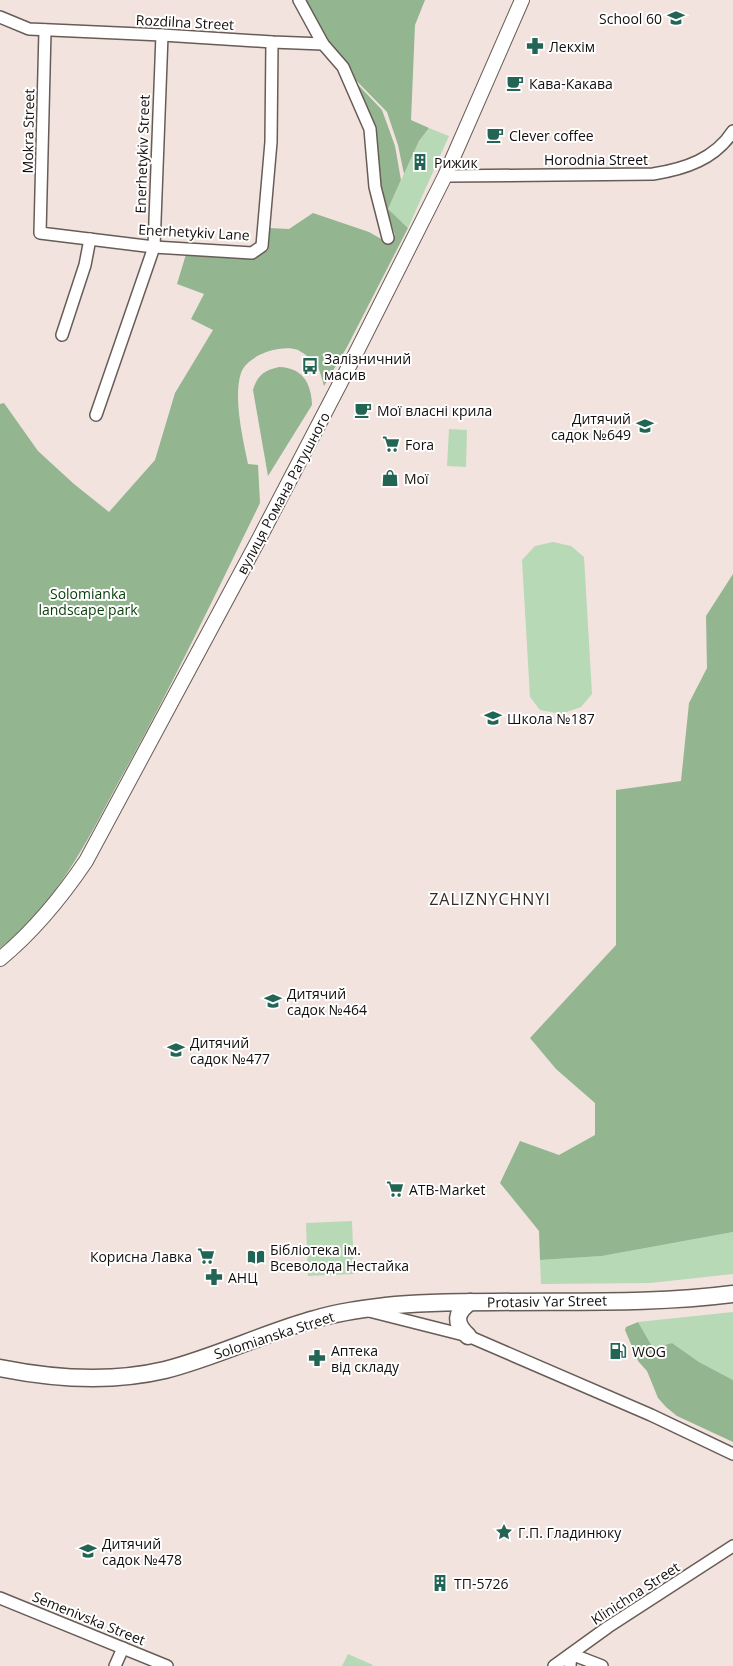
<svg xmlns="http://www.w3.org/2000/svg" width="733" height="1666" viewBox="0 0 733 1666" font-family="'Open Sans',sans-serif">
<style>
.green{fill:#b8d9b5}
.forest{fill:#93b590}
.lines{fill:none;stroke-linecap:round;stroke-linejoin:round}
.minor-casing{stroke:#685c57;stroke-width:14}
.tertiary-casing{stroke:#685c57;stroke-width:16}
.secondary-casing{stroke:#685c57;stroke-width:19}
.minor{stroke:#fff;stroke-width:11}
.tertiary{stroke:#fff;stroke-width:14}
.secondary{stroke:#fff;stroke-width:16}
.labels{text-anchor:middle;dominant-baseline:central;stroke-width:4;stroke-linejoin:round;paint-order:stroke}
.poi-label{font-size:14px;fill:#130e0c;stroke:#fff;text-anchor:start}
.street-label{font-size:14px;fill:#130e0c;stroke:#fff}
.park-label{font-size:14px;fill:#073b07;stroke:#fff}
.quarter-label{font-size:16px;letter-spacing:1px;fill:#362b27;stroke:#fff}
</style>
<rect width="100%" height="100%" fill="#f2e3de"/>
<g class="green">
<polygon points="429,128 449,136 408,228 388,209 419,141"/>
<polygon points="449,429 467,430 466,467 447,466"/>
<polygon points="553,542 571,546 584,557 592,694 581,707 561,714 540,710 530,697 522,560 535,546"/>
<polygon points="352,1221 354,1274 308,1276 306,1223"/>
<polygon points="733,1232 733,1274 650,1283 541,1284 540,1260 602,1256"/>
<polygon points="733,1312 733,1380 699,1362 672,1343 653,1348 638,1322"/>
<polygon points="348,1654 373,1665 372,1666 342,1666"/>
</g>
<g class="forest">
<polygon points="299,0 425,0 415,25 411,120 429,128 419,141 404,174 398,145 387,112 343,67"/>
<path d="M347,73L382,110L395,146L401,180L388,209L408,228L347,347L324,386C322,378 319,367 314,361C310,358 302,352 298,350C281,344 247,355 241,373C233,398 243,439 248,464L258,465L260,503C214,597 169,692 118,783C86,843 55,906 0,948V404L4,403L38,451L74,484L109,512L155,460L175,393L213,330L191,319L204,294L177,284L187,251L254,256L269,228L289,229L313,213L369,232L390,244L395,235L379,185L373,129Z"/>
<path d="M279,367C303,368 311,383 312,405L268,476L253,390C257,375 265,370 279,367Z"/>
<polygon points="733,574 733,1232 602,1256 540,1260 539,1231 500,1183 520,1141 559,1155 595,1135 595,1103 556,1069 530,1038 616,945 616,790 681,781 689,703 707,668 706,616"/>
<polygon points="638,1322 653,1348 672,1343 699,1362 733,1380 733,1442 677,1416 666,1407 658,1398 647,1371 638,1361 625,1330 626,1327"/>
</g>
<g class="lines">
<g class="minor-casing">
<g id="minor">
<polyline points="299,0 323,44 343,67 370,129 375,187 388,238"/>
<polyline points="0,17 29,29 162,35 272,42 323,44"/>
<polyline points="45,30 40,233 154,247 252,253 262,246 271,142 272,42"/>
<path d="M445,176L653,174C685,169 715,159 733,131"/>
<polyline points="62,335 85,265 90,239"/>
<polyline points="96,415 154,247 162,35"/>
<polyline points="369,1311 468,1336 651,1415 733,1454"/>
<polyline points="0,1598 167,1666"/>
<polyline points="115,1666 123,1648"/>
<polyline points="554,1666 608,1627 733,1546"/>
<polyline points="570,1666 571,1654 602,1666"/>
</g>
</g>
<g class="tertiary-casing">
<path id="tertiary" d="M0,959C34,931 61,898 86,861L259,539L358,349L445,176L522,0"/>
</g>
<g class="secondary-casing">
<g id="secondary">
<path d="M468,1336C454,1323 455,1313 470,1302"/>
<path d="M0,1368C55,1379 110,1383 165,1370C216,1357 264,1333 315,1319C338,1312 362,1309 386,1306C422,1302 459,1302 495,1302C574,1301 655,1304 733,1294"/>
</g>
</g>
<use href="#minor" class="minor"/>
<use href="#tertiary" class="tertiary"/>
<use href="#secondary" class="secondary"/>
</g>
<defs>
<g id="school-bare" transform="scale(1.35)"><path d="M0-5L7-2L0 1L-7-2ZM-4 1L0 2.5L4 1V4Q0 6-4 4Z" fill="#236555" stroke="#fff" stroke-width="2.5" paint-order="stroke"/></g>
<g id="pharmacy-bare" transform="scale(1.35)"><path d="M-2-6h4v4h4v4h-4v4h-4v-4h-4v-4h4Z" fill="#236555" stroke="#fff" stroke-width="2.5" paint-order="stroke"/></g>
<g id="cafe-bare" transform="scale(1.35)"><path d="M-5.5-4.5H6V0H3Q3 3.5 0 3.5H-2.5Q-5.5 3.5-5.5 0ZM3-3.2v2h1.7v-2ZM-6 4.5H4V6H-6Z" fill="#236555" stroke="#fff" stroke-width="2.5" paint-order="stroke"/></g>
<g id="building-bare" transform="scale(1.35)"><path d="M-4-6H4V6H1V3H-1V6H-4ZM-2.5-4.3h1.7v1.8h-1.7ZM.8-4.3h1.7v1.8H.8ZM-2.5-1h1.7V.8h-1.7ZM.8-1h1.7V.8H.8Z" fill="#236555" stroke="#fff" stroke-width="2.5" paint-order="stroke"/></g>
<g id="bus-bare" transform="scale(1.35)"><path d="M-5-6H5V4H4V6H2V4H-2V6H-4V4H-5ZM-3.5-4V0h7V-4ZM-3.5 1.2v1.5H-2V1.2ZM2 1.2v1.5H3.5V1.2Z" fill="#236555" stroke="#fff" stroke-width="2.5" paint-order="stroke"/></g>
<g id="supermarket-bare" transform="scale(1.35)"><path d="M-6-5.5h2.5l.6 2H6L4.5 2H-2.5L-4.4-4H-6ZM-1.5 3.2a1.3 1.3 0 1 0 .1 0ZM3 3.2a1.3 1.3 0 1 0 .1 0Z" fill="#236555" stroke="#fff" stroke-width="2.5" paint-order="stroke"/></g>
<g id="shop-bare" transform="scale(1.35)"><path d="M-5-2.5h2.3a2.7 3.5 0 0 1 5.4 0H5L5.5 6h-11ZM-1.5-2.5h3a1.5 2.3 0 0 0-3 0Z" fill="#236555" stroke="#fff" stroke-width="2.5" paint-order="stroke"/></g>
<g id="library-bare" transform="scale(1.35)"><path d="M-6-4Q-3-5.5-.7-3.5V5Q-3 3-6 4ZM6-4Q3-5.5 .7-3.5V5Q3 3 6 4Z" fill="#236555" stroke="#fff" stroke-width="2.5" paint-order="stroke"/></g>
<g id="fuel-bare" transform="scale(1.35)"><path d="M-5.5-6h7V0h2V4h1.3V-2.5L3-4.5l.8-.8L6-3V5H2.5V1h-1V6h-7ZM-4.2-4.7v3.2H.2V-4.7Z" fill="#236555" stroke="#fff" stroke-width="2.5" paint-order="stroke"/></g>
<g id="sight-bare" transform="scale(1.35)"><path d="M0-6L1.8-2.2L6-1.7L2.9 1.2L3.7 5.4L0 3.3L-3.7 5.4L-2.9 1.2L-6-1.7L-1.8-2.2Z" fill="#236555" stroke="#fff" stroke-width="2.5" paint-order="stroke"/></g>
</defs>
<g fill-rule="evenodd">
<use href="#school-bare" x="676" y="18"/>
<use href="#pharmacy-bare" x="535" y="46"/>
<use href="#cafe-bare" x="515" y="83"/>
<use href="#cafe-bare" x="495" y="135"/>
<use href="#building-bare" x="420" y="162"/>
<use href="#bus-bare" x="310" y="366"/>
<use href="#cafe-bare" x="363" y="410"/>
<use href="#school-bare" x="645" y="426"/>
<use href="#supermarket-bare" x="391" y="444"/>
<use href="#shop-bare" x="390" y="478"/>
<use href="#school-bare" x="493" y="718"/>
<use href="#school-bare" x="273" y="1001"/>
<use href="#school-bare" x="176" y="1050"/>
<use href="#supermarket-bare" x="395" y="1189"/>
<use href="#supermarket-bare" x="206" y="1256"/>
<use href="#library-bare" x="256" y="1257"/>
<use href="#pharmacy-bare" x="214" y="1277"/>
<use href="#fuel-bare" x="618" y="1351"/>
<use href="#pharmacy-bare" x="317" y="1358"/>
<use href="#sight-bare" x="504" y="1532"/>
<use href="#school-bare" x="88" y="1551"/>
<use href="#building-bare" x="440" y="1583"/>
</g>
<g class="labels">
<g class="poi-label">
<text x="662" y="18" text-anchor="end">School 60</text>
<text x="549" y="46">Лекхім</text>
<text x="529" y="83">Кава-Какава</text>
<text x="509" y="135">Clever coffee</text>
<text x="434" y="162">Рижик</text>
<text x="324" y="358">Залізничний<tspan x="324" dy="16">масив</tspan></text>
<text x="377" y="410">Мої власні крила</text>
<text x="631" y="418" text-anchor="end">Дитячий<tspan x="631" dy="16">садок №649</tspan></text>
<text x="405" y="444">Fora</text>
<text x="404" y="478">Мої</text>
<text x="507" y="718">Школа №187</text>
<text x="287" y="993">Дитячий<tspan x="287" dy="16">садок №464</tspan></text>
<text x="190" y="1042">Дитячий<tspan x="190" dy="16">садок №477</tspan></text>
<text x="409" y="1189">ATB-Market</text>
<text x="270" y="1249">Бібліотека ім.<tspan x="270" dy="16">Всеволода Нестайка</tspan></text>
<text x="192" y="1256" text-anchor="end">Корисна Лавка</text>
<text x="228" y="1277">АНЦ</text>
<text x="331" y="1350">Аптека<tspan x="331" dy="16">від складу</tspan></text>
<text x="632" y="1351">WOG</text>
<text x="518" y="1532">Г.П. Гладинюку</text>
<text x="102" y="1543">Дитячий<tspan x="102" dy="16">садок №478</tspan></text>
<text x="454" y="1583">ТП-5726</text>
</g>
<g class="street-label">
<text transform="translate(185 22) rotate(3)">Rozdilna Street</text>
<text transform="translate(28 131) rotate(-89)">Mokra Street</text>
<text transform="translate(142 154) rotate(-88)">Enerhetykiv Street</text>
<text x="596" y="159">Horodnia Street</text>
<text transform="translate(194 232) rotate(3)">Enerhetykiv Lane</text>
<text transform="translate(283 493) rotate(-62)">вулиця Романа Ратушного</text>
<text transform="translate(547 1301) rotate(-1)">Protasiv Yar Street</text>
<text transform="translate(274 1335) rotate(-18)">Solomianska Street</text>
<text transform="translate(635 1593) rotate(-33)">Klinichna Street</text>
<text transform="translate(89 1618) rotate(22)">Semenivska Street</text>
</g>
<g class="park-label">
<text x="88" y="593">Solomianka<tspan x="88" dy="16">landscape park</tspan></text>
</g>
<g class="quarter-label">
<text x="490" y="899">ZALIZNYCHNYI</text>
</g>
</g>
</svg>
